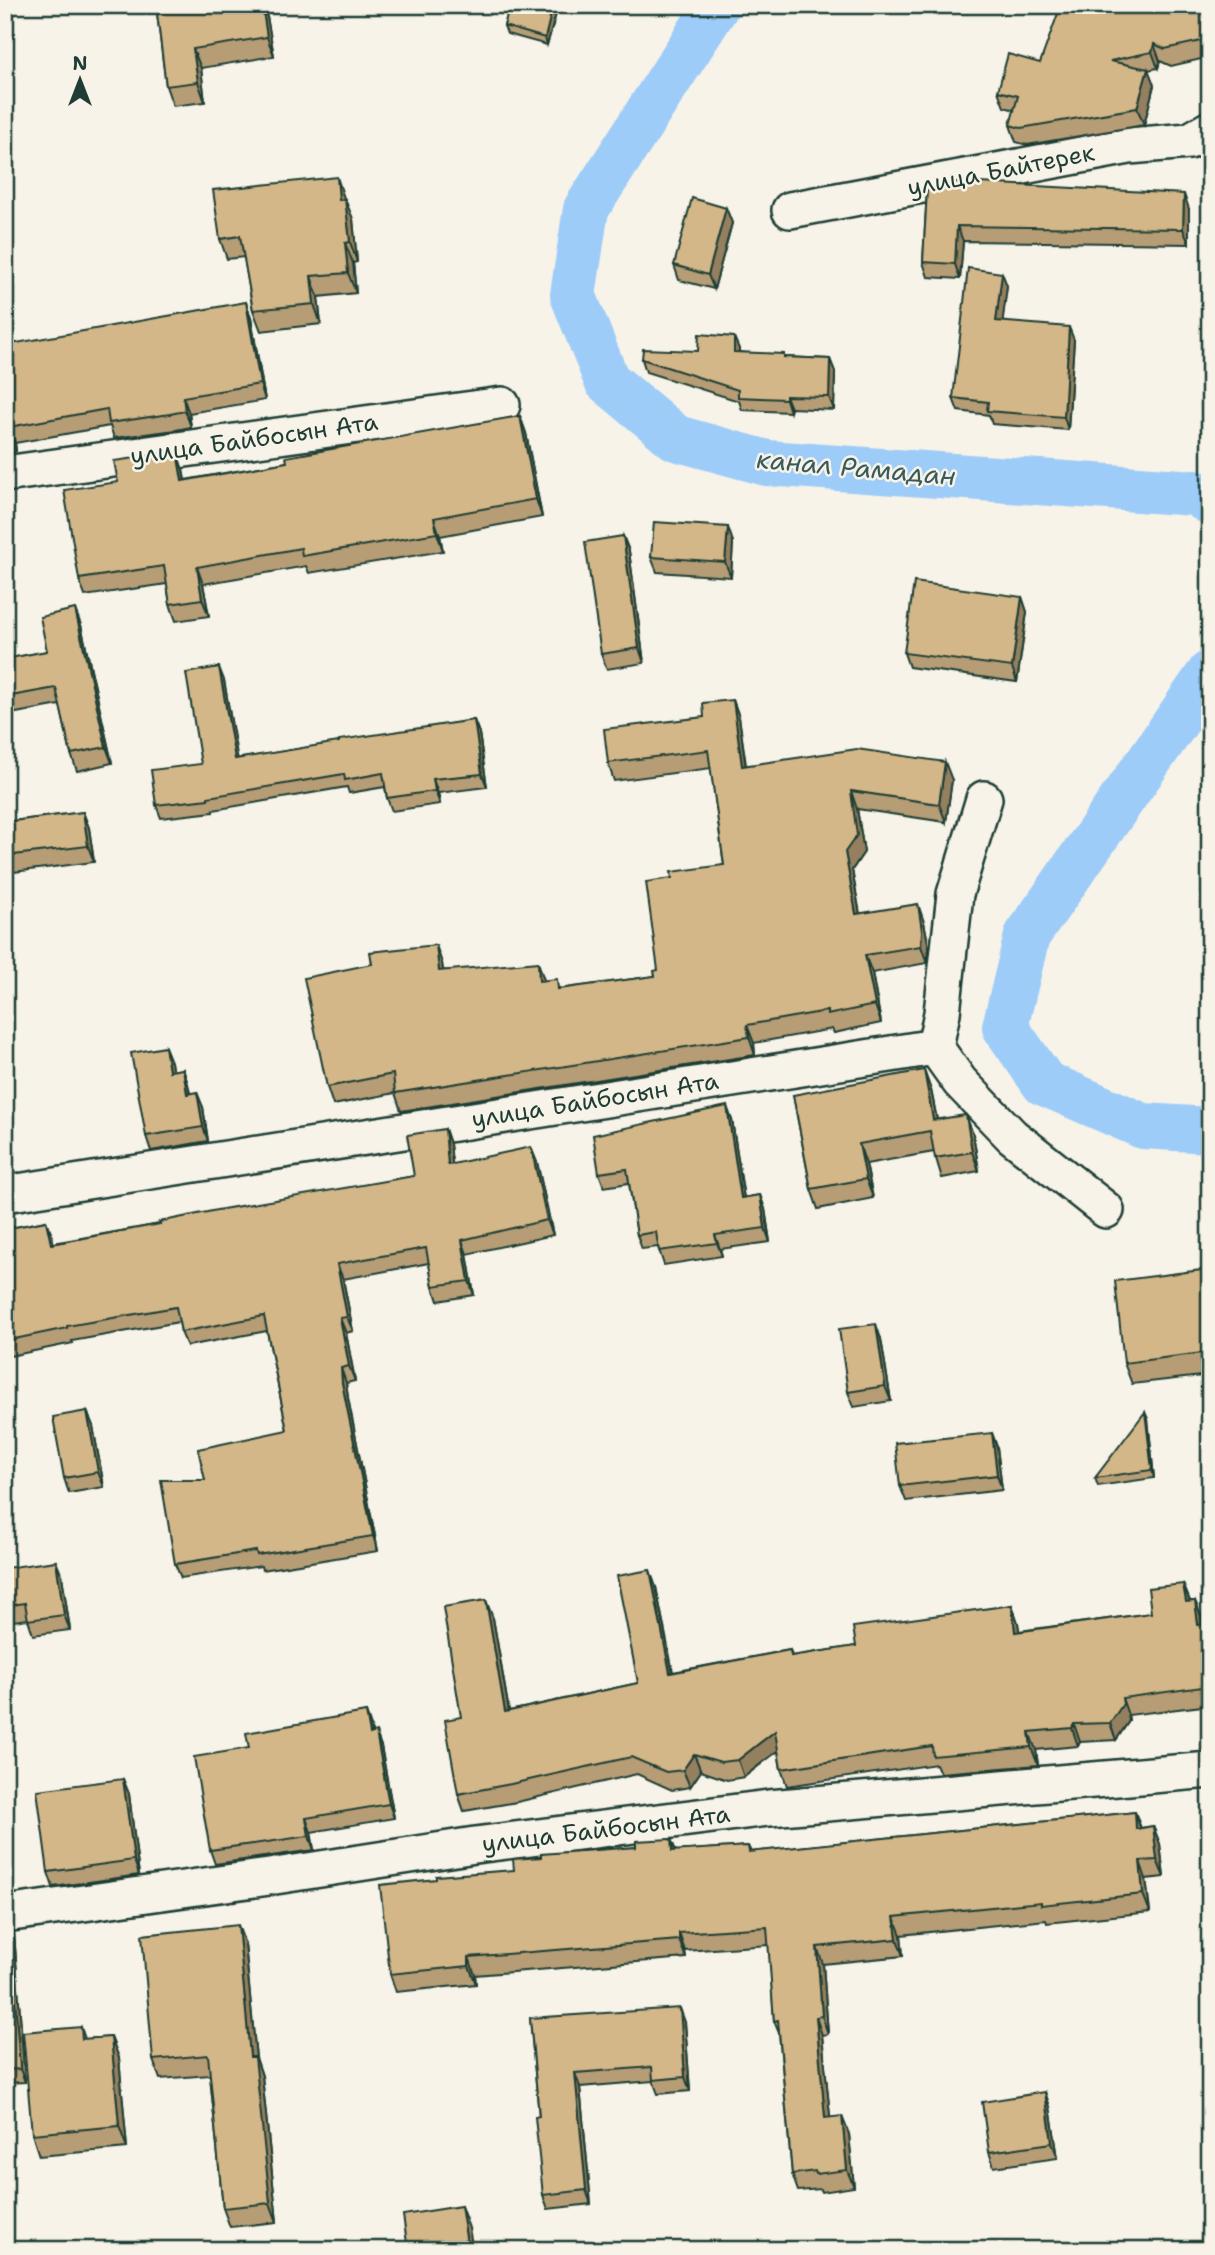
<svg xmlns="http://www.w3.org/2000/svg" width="1215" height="2255" viewBox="0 0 1215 2255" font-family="'Shantell Sans',sans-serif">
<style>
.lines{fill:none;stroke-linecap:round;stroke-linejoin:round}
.canal{stroke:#9dccf9;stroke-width:46}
.minor-casing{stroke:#1f3d34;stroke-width:40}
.minor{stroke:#f7f3e8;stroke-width:35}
.wall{fill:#b69d75;stroke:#1f3d34;stroke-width:2}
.shaded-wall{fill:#94805f;stroke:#1f3d34;stroke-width:2}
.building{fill:#d4b788;stroke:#1f3d34;stroke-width:2}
.labels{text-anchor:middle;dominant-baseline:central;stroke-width:5;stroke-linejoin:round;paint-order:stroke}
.street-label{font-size:24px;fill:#1f3d34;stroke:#f7f3e8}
.water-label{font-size:26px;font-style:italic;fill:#385a5b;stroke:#f7f3e8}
</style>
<rect width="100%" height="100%" fill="#f7f3e8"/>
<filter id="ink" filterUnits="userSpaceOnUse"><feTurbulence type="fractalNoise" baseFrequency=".0143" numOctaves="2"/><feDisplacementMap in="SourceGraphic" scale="14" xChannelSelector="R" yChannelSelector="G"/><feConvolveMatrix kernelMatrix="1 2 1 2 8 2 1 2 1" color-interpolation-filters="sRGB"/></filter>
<g filter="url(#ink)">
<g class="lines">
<g class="canal">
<polyline points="717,5 586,209 573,295 607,381 676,438 767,463 1195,493 1210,502"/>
<polyline points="1210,673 1027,936 1005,1027 1044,1083 1143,1126 1210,1130"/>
</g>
<g class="minor-casing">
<g id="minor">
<polyline points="790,210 1129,146 1189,141 1210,129"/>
<polyline points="5,474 502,405"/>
<polyline points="935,1047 942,1013 955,894 984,799"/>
<polyline points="935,1047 960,1082 1012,1136 1106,1210"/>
<polyline points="5,1194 935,1047"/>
<polyline points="5,1914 269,1877 475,1845 769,1808 1210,1770"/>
</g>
</g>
<use href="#minor" class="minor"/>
</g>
<g class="wall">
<polygon points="156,5 267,17 274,56 201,68 205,102 173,106 166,86"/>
<polygon points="510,5 557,5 558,7 547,45 507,34 504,26"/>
<polygon points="1210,5 1210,57 1171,66 1160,61 1158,68 1148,70 1154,85 1144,125 1027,145 1016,142 1010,125 1015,110 1004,107 998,91"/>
<polygon points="927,189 1189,209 1189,244 963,241 960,279 928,277 923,262"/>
<polygon points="344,199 353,219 357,262 353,263 356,293 318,297 321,324 261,331 253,310 244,257 227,259 220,239"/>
<polygon points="726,208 732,223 714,289 679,280 674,265"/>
<polygon points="1002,273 1007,286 1002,322 1074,340 1068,430 992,424 989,415 958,411 953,398"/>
<polygon points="251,318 265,400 189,413 191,427 176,430 114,438 110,426 15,443 16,451 5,453 5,345"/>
<polygon points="739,349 739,352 785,357 830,359 835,372 834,410 791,408 790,412 742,410 739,401 646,372 642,359 698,351"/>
<polygon points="520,416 526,433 542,517 440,536 443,551 309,573 306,566 203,584 209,616 176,621 170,604 167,584 85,596 79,579 118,482 183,470 185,480 287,462"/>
<polygon points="623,536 629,551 644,663 607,669 601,654"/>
<polygon points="733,542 731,577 657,572 651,557"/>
<polygon points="1022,597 1027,612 1017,682 909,667 904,653"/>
<polygon points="81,625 112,763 77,771 71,754 60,705 5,715 5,659 47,651"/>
<polygon points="224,680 237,759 474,720 479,733 487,787 438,793 440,804 392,811 387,798 385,787 349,793 347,787 213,810 213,812 161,818 156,805 201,764"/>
<polygon points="733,700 739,717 746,765 952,780 946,822 857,809 864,852 852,870 860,914 924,922 929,948 927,963 872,973 881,1023 834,1033 832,1029 754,1043 755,1055 401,1111 395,1093 333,1105 327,1087 372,964 442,963 443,970 544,981 561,989 655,976 658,970 672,878 724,865 711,768 614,781 608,763 704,717"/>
<polygon points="83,812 89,828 94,862 5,873 5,822"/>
<polygon points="165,1047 171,1062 172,1071 183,1069 188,1084 190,1093 203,1107 208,1141 151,1151 146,1136"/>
<polygon points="931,1090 937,1120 973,1134 979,1171 942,1178 934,1152 866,1164 873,1198 818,1209 811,1189 793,1095"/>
<polygon points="732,1120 744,1198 760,1195 765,1209 770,1242 720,1249 722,1256 664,1265 658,1247 642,1249 637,1235 629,1183 604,1187 599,1173"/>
<polygon points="445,1129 450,1144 452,1165 537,1162 553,1235 467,1254 474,1295 438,1301 433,1286 429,1263 343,1279 353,1331 346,1333 355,1381 346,1383 348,1398 378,1551 262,1570 261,1566 181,1578 175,1564 205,1480 287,1430 267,1331 187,1346 181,1332 179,1322 72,1341 73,1343 5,1357 5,1229 46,1221 53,1243 160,1224 414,1176"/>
<polygon points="1210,1269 1210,1375 1132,1384 1124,1363"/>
<polygon points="881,1339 891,1401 854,1407 848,1392"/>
<polygon points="5,1367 10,1407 5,1408"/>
<polygon points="87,1411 93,1426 104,1487 69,1493 64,1478"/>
<polygon points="1148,1419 1154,1478 1098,1486 1095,1478"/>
<polygon points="992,1433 997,1447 1002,1490 906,1501 900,1486"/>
<polygon points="5,1568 62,1576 70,1630 33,1635 28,1619 5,1622"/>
<polygon points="1183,1584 1190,1601 1195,1601 1202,1618 1202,1625 1210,1624 1210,1705 1128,1715 1129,1721 1116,1740 1080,1742 1078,1746 1036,1750 1038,1765 940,1773 936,1764 787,1786 781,1769 778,1751 744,1777 727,1780 701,1771 690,1787 672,1790 637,1774 517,1802 464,1811 458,1794 461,1717 493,1618 509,1711 638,1683 656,1587 673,1672 790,1650 792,1656 856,1646 1012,1605 1018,1623 1019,1631 1151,1613"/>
<polygon points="366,1712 372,1733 381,1746 394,1818 311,1832 314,1850 215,1864 210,1850 249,1748"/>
<polygon points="123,1779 129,1794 139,1875 53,1887 48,1872"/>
<polygon points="1135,1812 1141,1828 1153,1826 1160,1844 1164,1877 1146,1879 1150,1912 1047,1923 1046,1920 901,1935 903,1956 823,1964 828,2034 822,2035 830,2117 849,2134 854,2187 822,2192 821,2189 798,2191 792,2174 779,2033 774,2021 769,1945 685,1951 686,1958 475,1975 476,1984 396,1992 390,1974 514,1870 636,1847 671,1839 676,1851 748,1846 751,1852"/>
<polygon points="5,1857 9,1868 11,1893 5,1895"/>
<polygon points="5,1920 14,1933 25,2082 5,2083"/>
<polygon points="245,1944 256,2058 262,2076 277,2222 230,2227 223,2208 210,2075 160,2079 153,2060"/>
<polygon points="530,2018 685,2022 690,2091 658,2094 653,2081 580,2087 591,2204 548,2209 543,2195 539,2116"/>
<polygon points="81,2027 85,2039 111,2037 119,2058 127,2148 39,2156 32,2134"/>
<polygon points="1045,2092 1050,2107 1058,2158 994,2167 989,2152"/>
</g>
<g class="shaded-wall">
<polygon points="262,5 263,5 267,17 274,56 267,37"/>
<polygon points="553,5 557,5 558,7 547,45 545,38"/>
<polygon points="1154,44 1160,61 1158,68 1152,52"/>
<polygon points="193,49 201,68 205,102 198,82"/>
<polygon points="1148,69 1154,85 1144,125 1137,108"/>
<polygon points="337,177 344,198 346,220 339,200"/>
<polygon points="1184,194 1189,209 1189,244 1183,229"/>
<polygon points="345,199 353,219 357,262 350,242"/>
<polygon points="726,208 732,223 714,289 708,275"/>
<polygon points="957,226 963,241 960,279 955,264"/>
<polygon points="345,243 353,263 356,293 348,273"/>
<polygon points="1002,273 1007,286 1001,334 996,321"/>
<polygon points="311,276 318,297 321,324 314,304"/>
<polygon points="246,302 251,318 265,400 260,384"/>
<polygon points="1069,327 1074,340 1068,430 1064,417"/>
<polygon points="734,337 739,349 738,365 734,352"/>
<polygon points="830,359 835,372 834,410 829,397"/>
<polygon points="786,396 791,408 790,412 786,399"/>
<polygon points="183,397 189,413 191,427 185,411"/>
<polygon points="520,416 526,433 542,517 536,499"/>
<polygon points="9,427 15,443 16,451 11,435"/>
<polygon points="177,452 183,470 188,498 182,481"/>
<polygon points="434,518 440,536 443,551 437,533"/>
<polygon points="728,527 733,542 731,577 725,562"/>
<polygon points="623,536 629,551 644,663 639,648"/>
<polygon points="197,567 203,584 209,616 202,599"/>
<polygon points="1022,597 1027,612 1017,682 1012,667"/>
<polygon points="75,609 81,625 112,763 106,747"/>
<polygon points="219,667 224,680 240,772 235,759"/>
<polygon points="733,700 739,717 748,784 742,766"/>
<polygon points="474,720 479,733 487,787 482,774"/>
<polygon points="945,762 952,780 946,822 939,804"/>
<polygon points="433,779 438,793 440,804 435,791"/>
<polygon points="851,791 857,809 864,852 852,870 863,932 856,914 845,852"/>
<polygon points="83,812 89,828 94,862 88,846"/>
<polygon points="918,904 924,922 929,948 927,963 921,946"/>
<polygon points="436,945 442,963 445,988 439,971"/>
<polygon points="865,955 872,973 881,1023 875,1005"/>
<polygon points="538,962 544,980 546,999 539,981"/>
<polygon points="747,1025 754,1043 755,1055 749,1037"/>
<polygon points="165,1047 171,1062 175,1086 169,1071"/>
<polygon points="183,1069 188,1084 192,1109 187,1094"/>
<polygon points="924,1070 931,1090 941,1140 933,1120"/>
<polygon points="197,1092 203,1107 208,1141 203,1127"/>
<polygon points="727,1106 732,1120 746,1212 741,1198"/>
<polygon points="966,1115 973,1134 979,1171 972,1152"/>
<polygon points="445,1129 450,1144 454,1180 448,1165"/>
<polygon points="859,1144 866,1164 873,1198 866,1179"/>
<polygon points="531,1147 537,1162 553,1235 547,1220"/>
<polygon points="760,1195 765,1209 770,1242 765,1228"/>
<polygon points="46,1221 52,1235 56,1258 51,1244"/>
<polygon points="715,1235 720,1249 722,1256 717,1243"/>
<polygon points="462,1240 467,1254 474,1295 469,1281"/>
<polygon points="337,1264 343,1279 353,1331 347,1317"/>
<polygon points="340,1318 346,1333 355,1381 349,1366"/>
<polygon points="876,1324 881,1339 891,1401 885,1386"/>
<polygon points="5,1367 10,1407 5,1393"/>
<polygon points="341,1368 346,1383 348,1398 378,1551 373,1536 342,1383"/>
<polygon points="87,1411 93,1426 104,1487 98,1472"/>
<polygon points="1145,1412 1148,1419 1154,1478 1152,1470"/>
<polygon points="992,1433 997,1447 1002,1490 997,1475"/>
<polygon points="56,1561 62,1576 70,1630 64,1615"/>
<polygon points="650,1570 656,1587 676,1690 670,1673"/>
<polygon points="1183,1584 1190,1602 1186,1602"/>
<polygon points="486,1600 493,1618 512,1730 505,1712"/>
<polygon points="1195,1601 1202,1618 1205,1643 1198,1625"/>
<polygon points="1012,1605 1018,1623 1022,1649 1015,1632"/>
<polygon points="1122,1698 1128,1715 1129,1721 1116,1740 1110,1723"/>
<polygon points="366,1712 371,1726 375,1748 370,1734"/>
<polygon points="1074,1724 1080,1742 1078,1746 1072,1728"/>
<polygon points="775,1731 781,1748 744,1777 738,1760"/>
<polygon points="376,1732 381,1746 394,1818 389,1804"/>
<polygon points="1029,1732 1036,1750 1038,1765 1031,1747"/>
<polygon points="694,1754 701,1771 690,1787 683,1770"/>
<polygon points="123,1779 129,1794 139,1875 134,1860"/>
<polygon points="1135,1812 1141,1830 1136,1829"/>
<polygon points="306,1818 311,1832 314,1850 309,1836"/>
<polygon points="1153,1826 1160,1844 1164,1877 1157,1860"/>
<polygon points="671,1839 677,1856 672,1851"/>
<polygon points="5,1857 9,1868 11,1893 6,1880"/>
<polygon points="1140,1861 1146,1879 1150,1912 1143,1894"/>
<polygon points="894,1917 901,1935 903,1956 897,1939"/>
<polygon points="9,1920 14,1933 25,2082 20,2069"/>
<polygon points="238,1925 245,1944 256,2058 262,2076 277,2222 270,2203 250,2057"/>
<polygon points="679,1933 685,1951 686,1958 679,1940"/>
<polygon points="817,1947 823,1964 828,2034 822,2016"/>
<polygon points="469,1957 475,1975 476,1984 469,1966"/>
<polygon points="680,2008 685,2022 690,2091 685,2077"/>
<polygon points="816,2017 822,2035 832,2135 825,2118"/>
<polygon points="111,2037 119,2058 127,2148 119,2126"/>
<polygon points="575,2073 580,2087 591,2204 586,2190"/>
<polygon points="1045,2092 1050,2107 1058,2158 1052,2143"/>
<polygon points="842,2116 849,2134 854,2187 847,2170"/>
<polygon points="461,2206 469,2228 473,2250 468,2250"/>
</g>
<g class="building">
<polygon points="156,5 262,5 267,37 193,49 198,82 166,86"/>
<polygon points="510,5 553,5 545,38 504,26"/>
<polygon points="1061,5 1210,5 1210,39 1165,49 1154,44 1152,52 1110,61 1148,69 1137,108 1021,128 1010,125 1018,96 998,91 1008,54 1040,63"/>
<polygon points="337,177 339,200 345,199 350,242 345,243 348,273 311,276 314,304 253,310 240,236 220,239 213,190"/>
<polygon points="961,182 1184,194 1183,229 957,226 955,264 923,262 927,189"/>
<polygon points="692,198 726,208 708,275 674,265"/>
<polygon points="968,268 1002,273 996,321 1069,327 1064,417 987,411 988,402 953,398"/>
<polygon points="246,302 260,384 183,397 185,411 170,414 109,423 107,409 9,427 11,435 5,436 5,345"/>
<polygon points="699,334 734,337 734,352 784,354 784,357 830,359 829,397 786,396 786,399 738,397 738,390 642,359 643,349 698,351"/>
<polygon points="520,416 536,499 434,518 437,533 302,556 301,548 197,567 202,599 170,604 164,566 79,579 64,490 118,482 114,461 177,452 182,481 287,462 286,457"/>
<polygon points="654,522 728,527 725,562 651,557"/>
<polygon points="623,536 639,648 601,654 585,542"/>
<polygon points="914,582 1022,597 1012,667 904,653"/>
<polygon points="75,609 106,747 71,754 56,688 5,697 5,659 47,651 40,617"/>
<polygon points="219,667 235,759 339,742 339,740 474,720 482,774 433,779 435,791 387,798 383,773 345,780 344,774 208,797 208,799 156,805 151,770 201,764 186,673"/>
<polygon points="733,700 742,766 857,749 945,762 939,804 851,791 857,835 845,852 856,914 918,904 922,931 921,946 865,955 875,1005 827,1015 827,1011 747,1025 749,1037 395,1093 393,1074 327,1087 304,978 372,964 370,952 436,945 439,971 538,962 539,981 557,979 558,989 655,976 654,971 658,970 646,882 672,878 671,872 724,865 708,750 608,763 604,729 704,717 703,703"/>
<polygon points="83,812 88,846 5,856 5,822"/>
<polygon points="165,1047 169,1071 183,1069 187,1094 197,1092 203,1127 146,1136 131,1053"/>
<polygon points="924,1070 933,1120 966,1115 972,1152 935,1158 930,1131 859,1144 866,1179 811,1189 793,1095"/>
<polygon points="727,1106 741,1198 760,1195 765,1228 715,1235 717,1243 659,1251 656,1232 637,1235 627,1169 599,1173 593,1135"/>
<polygon points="445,1129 448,1165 531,1147 547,1220 462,1240 469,1281 433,1286 426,1248 337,1264 347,1317 340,1318 349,1366 341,1368 342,1383 373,1536 257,1555 256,1551 175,1564 161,1480 205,1480 198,1449 287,1430 264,1316 181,1332 176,1307 67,1326 67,1328 5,1341 5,1229 46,1221 51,1244 160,1224 159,1222 217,1210 414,1176 407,1135"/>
<polygon points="1210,1269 1210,1352 1124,1363 1115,1281"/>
<polygon points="876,1324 885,1386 848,1392 839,1329"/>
<polygon points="87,1411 98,1472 64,1478 53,1417"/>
<polygon points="1145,1412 1152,1470 1095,1478"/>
<polygon points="992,1433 997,1475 900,1486 895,1443"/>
<polygon points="56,1561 64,1615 28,1620 25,1603 5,1606 5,1568"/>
<polygon points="650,1570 670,1673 790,1650 791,1656 856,1646 853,1627 1012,1605 1015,1632 1151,1613 1148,1588 1183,1584 1186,1602 1195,1601 1198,1625 1210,1624 1210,1686 1122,1698 1123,1704 1110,1723 1074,1724 1072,1728 1029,1732 1031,1747 933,1756 932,1746 781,1769 775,1731 738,1760 721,1762 694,1754 683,1770 666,1772 631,1757 511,1784 458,1794 445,1720 461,1717 443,1607 486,1600 505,1712 638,1683 617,1576"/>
<polygon points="366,1712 370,1734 376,1732 389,1804 306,1818 309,1836 210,1850 194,1757 249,1748 246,1733"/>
<polygon points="123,1779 134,1860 48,1872 37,1790"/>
<polygon points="1135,1812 1136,1829 1153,1826 1157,1860 1140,1861 1143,1894 1041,1905 1041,1902 894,1917 897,1939 817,1947 822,2016 816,2017 825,2118 842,2116 847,2170 816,2174 815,2171 792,2174 778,2020 774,2021 767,1927 679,1933 679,1940 469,1957 469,1966 390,1974 380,1885 436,1879 436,1876 514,1870 513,1859 541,1857 541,1854 636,1847 636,1841 671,1839 672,1851 748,1846 749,1852"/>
<polygon points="5,1920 9,1920 20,2069 5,2070"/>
<polygon points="238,1925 250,2057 255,2057 270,2203 223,2208 208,2055 153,2060 142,1935"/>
<polygon points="680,2008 685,2077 653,2080 652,2067 575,2073 586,2190 543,2195 535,2117 539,2116 530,2018"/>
<polygon points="81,2027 82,2039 111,2037 119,2126 32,2134 23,2032"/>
<polygon points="1045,2092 1052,2143 989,2152 982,2102"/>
<polygon points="461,2206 468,2250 408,2250 403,2215"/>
</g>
</g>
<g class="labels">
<g class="street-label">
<text transform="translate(1001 170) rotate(-11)">улица Байтерек</text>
<text transform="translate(254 439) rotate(-8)">улица Байбосын Ата</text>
<text transform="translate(595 1100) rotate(-9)">улица Байбосын Ата</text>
<text transform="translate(606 1829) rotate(-7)">улица Байбосын Ата</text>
</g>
<g class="water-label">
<text transform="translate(856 467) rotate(5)">канал Рамадан</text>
</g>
</g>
<rect width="1215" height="2255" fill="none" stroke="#f7f3e8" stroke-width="28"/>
<rect x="14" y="14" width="1187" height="2227" fill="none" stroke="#1f3d34" stroke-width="2.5" filter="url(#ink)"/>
<g transform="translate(80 80)" stroke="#f7f3e8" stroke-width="5" paint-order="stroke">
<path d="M0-5L12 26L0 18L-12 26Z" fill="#1f3d34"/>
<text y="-10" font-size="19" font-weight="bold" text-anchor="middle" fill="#1f3d34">N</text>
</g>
</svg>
